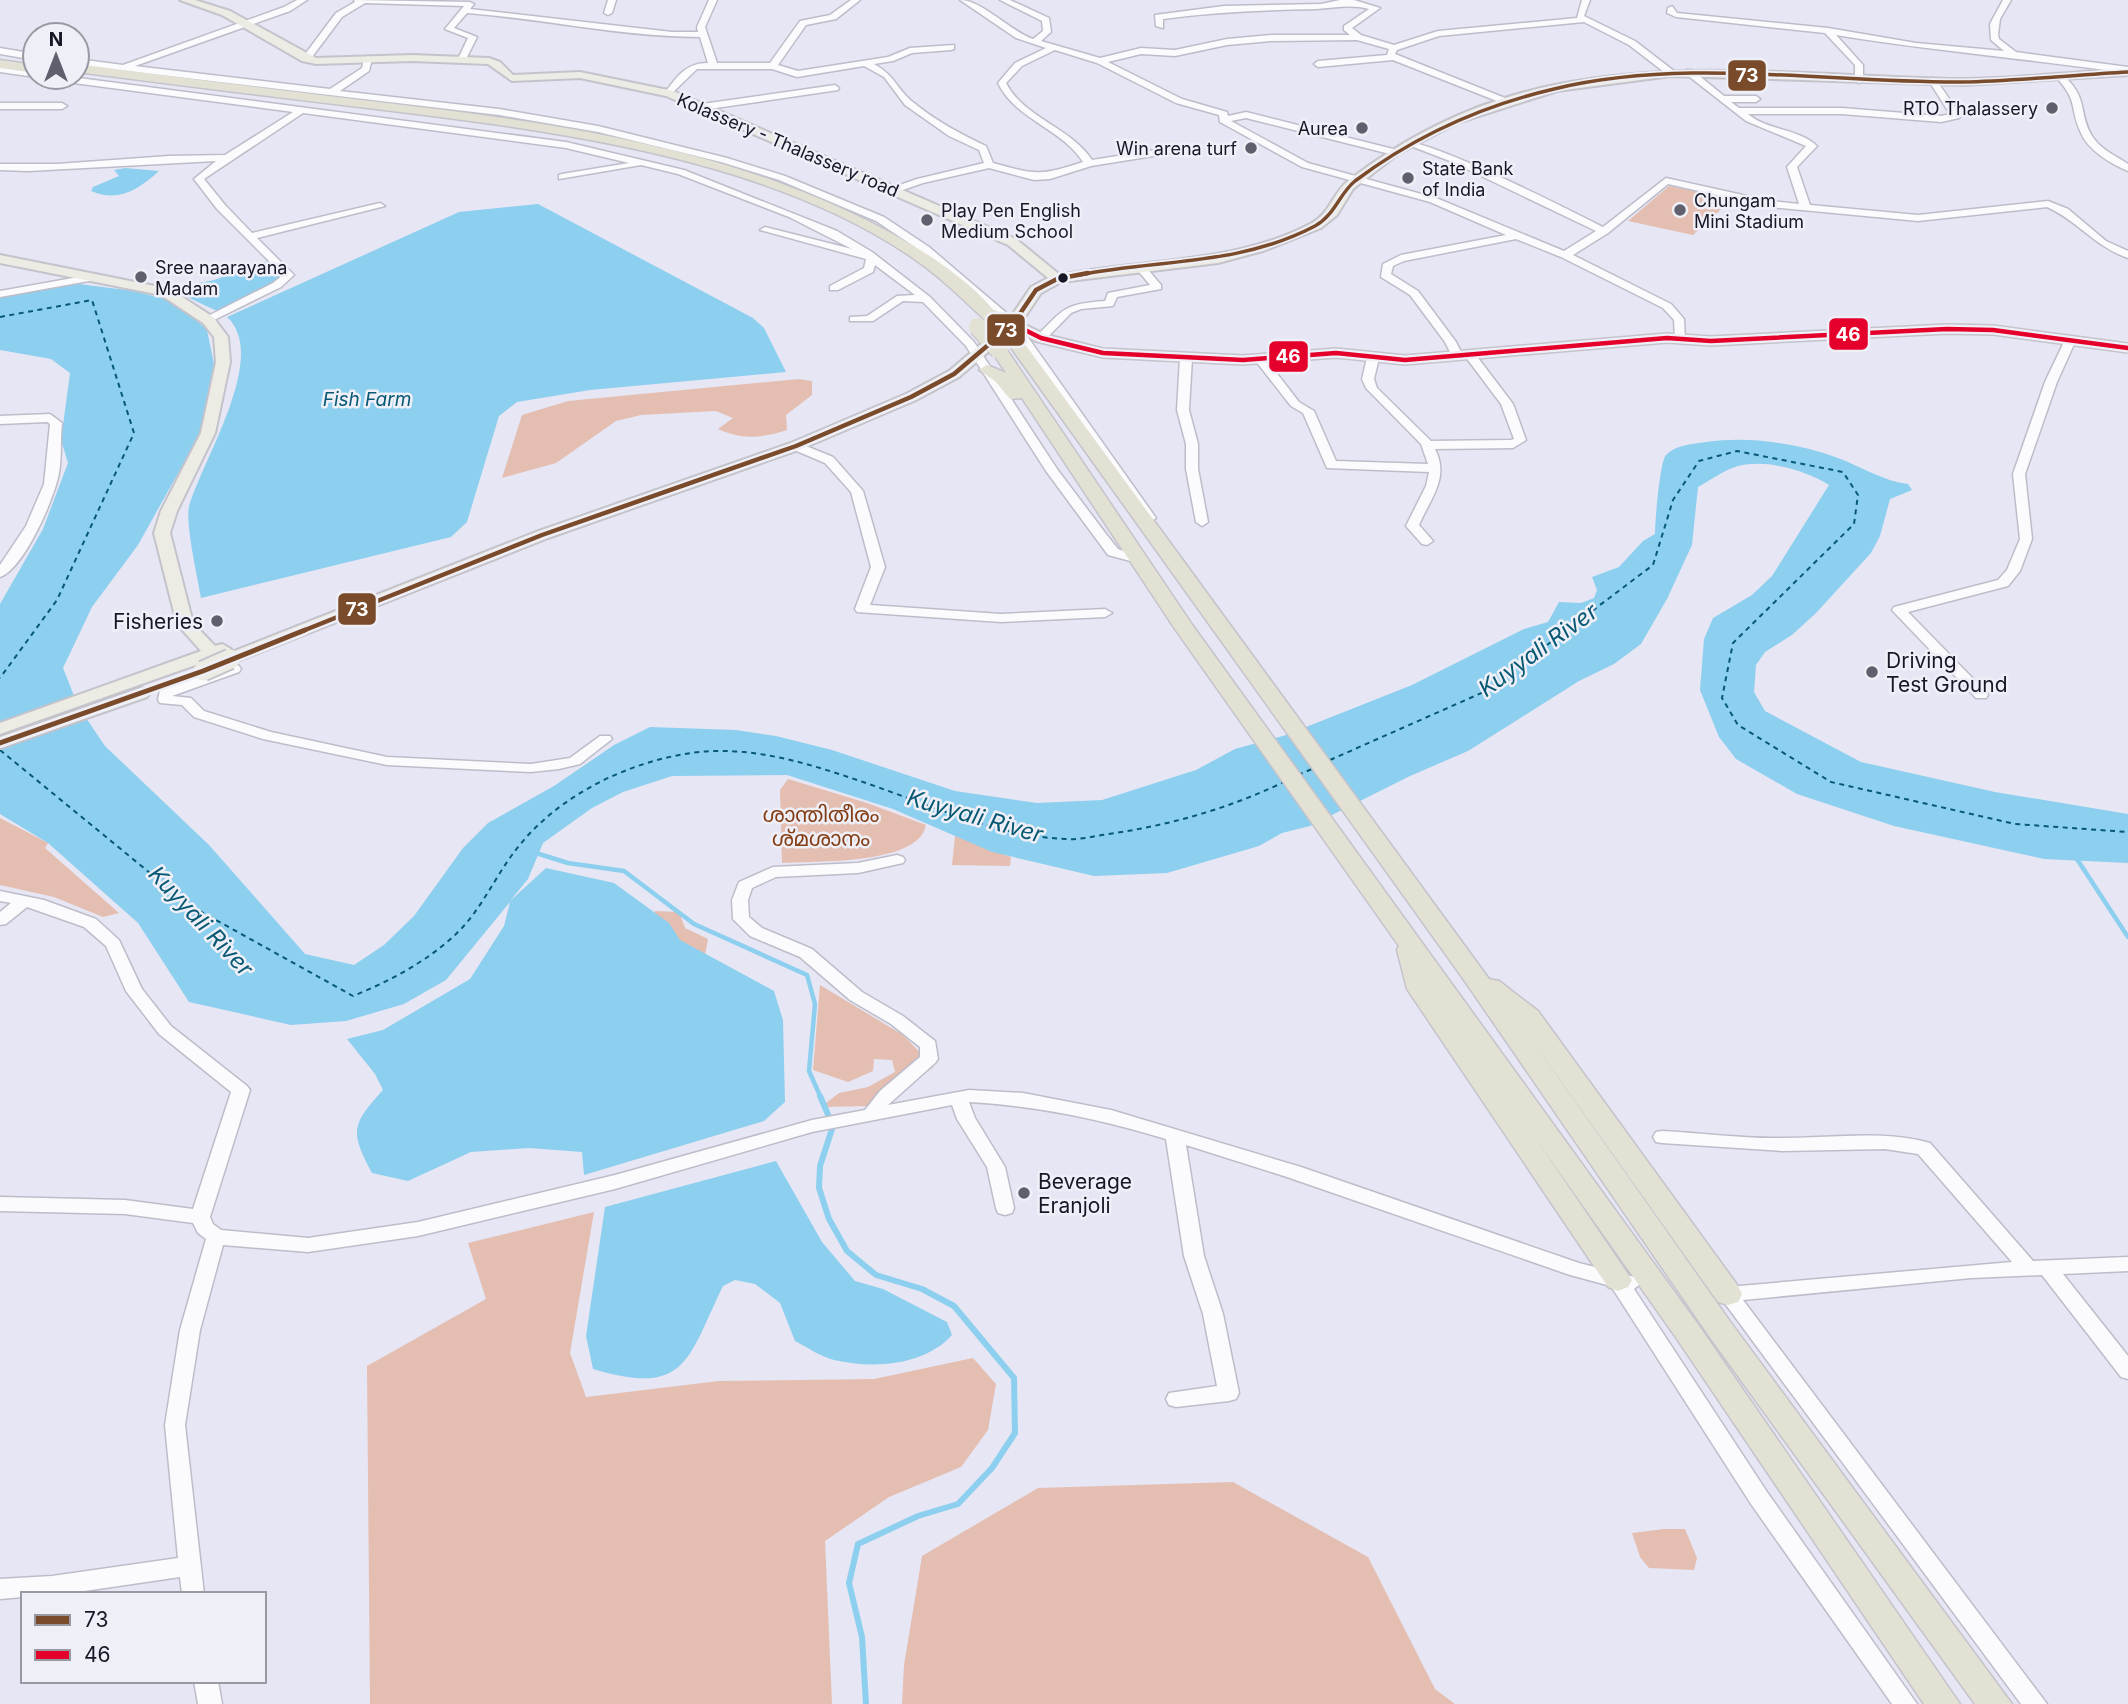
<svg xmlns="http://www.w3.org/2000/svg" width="2128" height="1704" viewBox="0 0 2128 1704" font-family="Inter,'Noto Sans Malayalam',sans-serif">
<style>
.green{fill:#e4beb1}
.water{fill:#8dcfee}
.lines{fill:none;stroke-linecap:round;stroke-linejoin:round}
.stream-far1{stroke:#8dcfee;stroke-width:4.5}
.stream{stroke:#8dcfee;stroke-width:6}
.ferry{stroke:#075973;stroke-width:2;stroke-dasharray:5 4.5;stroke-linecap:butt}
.minor-casing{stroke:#bdbdca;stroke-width:3}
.major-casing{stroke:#c4c3cb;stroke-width:4}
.highway-casing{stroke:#c4c3cb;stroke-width:3}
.minor{fill:#fbfbfd;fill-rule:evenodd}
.major{fill:#ecece5;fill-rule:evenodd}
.highway{fill:#e2e1d4;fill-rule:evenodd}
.major-bridge-casing{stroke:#c4c3cb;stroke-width:23;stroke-linecap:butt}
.highway-bridge-casing{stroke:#c4c3cb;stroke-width:20;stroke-linecap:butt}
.major-bridge{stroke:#ecece5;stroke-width:19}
.highway-bridge{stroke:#e2e1d4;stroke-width:18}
.bus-1-far2-casing{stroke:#efeff8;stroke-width:7}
.bus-1-far1-casing{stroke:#efeff8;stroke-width:9}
.bus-1-casing{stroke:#efeff8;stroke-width:10}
.bus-2-casing{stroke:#efeff8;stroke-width:9}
.bus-1-far2{stroke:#7a4b2a;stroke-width:3.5}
.bus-1-far1{stroke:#7a4b2a;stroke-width:4.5}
.bus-1{stroke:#7a4b2a;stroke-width:5}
.bus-2{stroke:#e4002b;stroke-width:4.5}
.poi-dot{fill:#605f6e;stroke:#efeff8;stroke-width:2.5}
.bus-dot{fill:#181726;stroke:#efeff8;stroke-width:2.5}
.labels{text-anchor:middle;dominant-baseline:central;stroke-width:5;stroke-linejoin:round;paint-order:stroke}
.far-poi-label{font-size:18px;fill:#181726;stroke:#efeff8;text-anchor:start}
.far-street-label{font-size:18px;fill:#181726;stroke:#efeff8}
.far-water-label{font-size:19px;font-style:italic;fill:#075973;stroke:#efeff8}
.poi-label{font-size:21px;fill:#181726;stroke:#efeff8;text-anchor:start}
.park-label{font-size:21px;fill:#843e15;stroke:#efeff8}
.water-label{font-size:23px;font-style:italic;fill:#075973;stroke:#efeff8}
.line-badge{stroke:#efeff8;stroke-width:2.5}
.badge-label{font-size:19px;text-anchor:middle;font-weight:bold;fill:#fff}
</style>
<rect width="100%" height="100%" fill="#e7e6f4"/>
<g class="green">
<polygon points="1669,186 1732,199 1693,235 1628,221"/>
<path d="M799,379L812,381V395L786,415L787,430C762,438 742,440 718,429L733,418L716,411L641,415L616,421L556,463L502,478L522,415L568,401Z"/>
<path d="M788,779L867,803L926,825C919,865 815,861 782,863L780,790Z"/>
<polygon points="0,818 48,843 45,848 119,913 103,917 54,897 0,885"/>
<polygon points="955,836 1011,857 1010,866 952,865"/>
<polygon points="655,911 679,912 685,928 708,939 702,972 650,935"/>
<polygon points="820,985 903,1035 934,1067 872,1106 821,1107 839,1093 868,1087 895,1072 892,1060 874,1059 873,1071 848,1082 813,1070"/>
<polygon points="594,1212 570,1353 586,1397 719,1381 874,1379 973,1358 996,1384 988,1430 961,1467 889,1497 825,1541 832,1704 370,1704 367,1366 486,1299 468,1243"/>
<polygon points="1233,1482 1368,1557 1435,1689 1455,1704 902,1704 904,1665 922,1556 1038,1488"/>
<polygon points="1664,1529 1685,1529 1697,1558 1694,1570 1649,1568 1640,1557 1632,1533"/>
</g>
<g class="water">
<path d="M125,168L159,171C139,189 119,203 91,191L93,187L119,176L114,170Z"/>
<path d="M538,204L753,318L764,328L786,372L590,390L517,402L499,416L467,522L451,537L201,598C198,579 185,523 189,507C201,462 270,356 227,317L459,212Z"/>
<polygon points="268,261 284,278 217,311 170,289 214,280"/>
<path d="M79,284L134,291L177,302L207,330L215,369L205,425L138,545L92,607L63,668L78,706L105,746L209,845L305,954L354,965L384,945L414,916L463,848L488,823L554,786L614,745L650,727L736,730L776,736L832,750L955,791L1037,803L1102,800L1196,770L1235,749L1286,735L1412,685L1524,629L1548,622L1559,602L1581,603L1594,598L1597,590L1592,577L1619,567L1643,541L1655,534C1655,521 1660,461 1666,455C1675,445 1693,444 1706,442C1750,436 1796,443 1838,458C1862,467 1883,481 1908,484L1912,490L1890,499L1880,536L1871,553L1816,613L1792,635L1765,652L1756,665L1754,692L1765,711L1861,762L1995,792L2128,814V863L2044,859L1894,826L1797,794L1736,759L1719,737L1700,690L1704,639L1713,618L1752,595L1772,576L1829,485C1805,470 1766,459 1738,466C1724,470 1711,480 1698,487L1692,545L1667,599L1641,644L1614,664L1579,681L1468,751L1410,776L1310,826L1282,833L1259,846L1167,873L1094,876L992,852L893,809L787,775L672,776L623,792L592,808L543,843L528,879L510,901L546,868L614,883L669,923L680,940L774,991L783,1020L785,1102L764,1121L584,1175L582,1152L529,1148L471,1152L408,1181L372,1173C350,1132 351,1125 383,1090L375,1074L347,1039L383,1030L470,979L504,926L510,902L446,980L404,1004L346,1021L291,1025L189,1002L138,923L48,843L0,814V604L43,529L68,463L61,440L70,373L51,359L0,350V297Z"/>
<path d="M776,1161L822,1242L855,1281L883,1289L947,1322L952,1335C924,1366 873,1369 834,1360C821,1357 807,1347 795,1341L780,1303L755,1284L735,1280L723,1286C687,1360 687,1397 593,1369L586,1336L605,1207Z"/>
</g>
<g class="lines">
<g class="stream-far1">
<polyline points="536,853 568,863 624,871 694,924 807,975 815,1004 809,1071 821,1098"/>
<polyline points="2075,856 2128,937"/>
</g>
<polyline class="stream" points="820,1096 833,1126 820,1166 819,1188 829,1219 847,1251 876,1275 922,1289 954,1306 1014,1378 1015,1433 992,1468 958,1504 918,1516 858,1544 849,1583 862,1637 866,1704"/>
<g class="ferry">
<polyline points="0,317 92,300 134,433 57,600 0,678"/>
<path d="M0,750L189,905L353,996C390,981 428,961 457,933C480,911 493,881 512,855C552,799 623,763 691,753C748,745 804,762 857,780C924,802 994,836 1065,839C1078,840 1090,837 1102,835C1167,826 1225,810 1284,782"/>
<polyline points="1330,760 1486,691 1653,565 1673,500 1699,461 1737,451 1843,472 1858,495 1854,524 1733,643 1722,698 1738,725 1831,782 2015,824 2128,832"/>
<polyline points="1298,775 1312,769"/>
</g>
<g class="minor-casing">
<g id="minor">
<polygon points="297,0 307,0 290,11 135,66 330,89 362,68 364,59 368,56 372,59 369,71 340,91 499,109 598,126 727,158 785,176 884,217 929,247 1017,322 1156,518 1150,522 1145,521 1009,326 921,251 876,221 779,180 721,162 598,132 499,115 77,65 77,59 123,65 284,7"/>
<path d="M354,0L470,2L474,4L470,9L672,32H698L697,27L709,0H717L705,27L717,63H770L800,21L830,15L851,0H860L836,19L806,25L778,65L798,71L888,57L910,48L954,45V49L951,50L912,53L893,61L874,64C897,77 896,89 914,103C936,121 960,134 986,146L993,163C1037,175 1040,176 1083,162C1061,128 1016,120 998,83L1015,63L1046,48L1016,38L960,0C982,0 1010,31 1033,39L1043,31L1042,21L1000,0H1010L1049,18L1051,32L1041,41L1100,58L1141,48L1175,50L1227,39L1271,35H1350L1344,30V26L1369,9C1350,4 1335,8 1316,9C1264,10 1214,12 1163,19V28L1156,26L1155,15L1224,6L1321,4L1340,0H1354L1380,8L1352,28L1361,35L1394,45L1438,31L1577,18L1582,0H1590L1584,16L1635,41L1674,71V75H1668L1629,45L1584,22L1439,36L1397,50L1395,54L1510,100V104L1507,105L1393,60L1318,67L1314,64L1318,61L1387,55L1389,49L1357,40L1271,41L1227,45L1175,56L1141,54L1108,62L1182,99L1227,112L1228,116L1246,112L1397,150L1399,152L1394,155L1246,118L1231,121L1308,163L1436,198L1564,251L1596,231L1450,161L1403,143C1419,133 1577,214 1603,227L1666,178L1770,201L1799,204L1787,167L1806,146L1746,121L1686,74V70H1692L1724,96H1756L1760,99L1756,102H1731L1739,108H1842L1941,116L1950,114L1929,81L1933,78L1937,81L1961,116L1959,118L1941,122L1842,114H1748C1768,131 1798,128 1817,146L1797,167L1810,205L1918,215L2048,201L2068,209L2106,241L2128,251V258C2095,247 2077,220 2047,207L1918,221L1770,207L1668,184L1608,233L1573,255L1671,304L1684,319L1685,341L1675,339L1674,320L1663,308L1561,257L1516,239L1404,261L1393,266L1391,274L1418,291L1456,342L1463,356L1457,359L1453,358L1445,342L1410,295L1381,277L1383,264L1401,255L1506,235L1430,202L1302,167L1220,122L1219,115L1176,103L1097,63L1055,50L1022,66L1006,83C1024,118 1070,127 1092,160L1175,147L1180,150L1178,152L1091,166L1050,179L1034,180L989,168L923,183L894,193L891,192V188L917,179L984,163L979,150L949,136L905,105L884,77L864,66L797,77L772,69H697L669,96L665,93C677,76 686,63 708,63L700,37C621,37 545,19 467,13L454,28L477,37L466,59L462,62L458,59L468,38L445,29L464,6L365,3L342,17L309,61H303V57L336,13L355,2Z"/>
<polygon points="608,0 616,0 612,13 608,15 604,13"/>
<path d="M2003,0H2011L2000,19L1998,34L1999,39L2016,52L2128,67V73C2031,59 1933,51 1836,35L1863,65V80L1859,83L1855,80V65L1825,33L1676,17L1667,13L1668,8L1672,6L1677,13L1828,28L1916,43L2004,51L1991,40L1990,24Z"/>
<polygon points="0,48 35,54 35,60 0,54"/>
<polygon points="0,66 35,71 35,77 0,72"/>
<path d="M2058,76H2064C2089,99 2078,113 2092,136C2100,149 2116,156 2128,164V171C2111,164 2088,150 2081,133C2069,107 2079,103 2057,78Z"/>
<polygon points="47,77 71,77 566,142 684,170 837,231 872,252 930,297 974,342 1057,469 1106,534 1118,549 1145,559 1138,563 1108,555 1046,471 966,346 923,302 903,301 873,321 850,321 850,317 867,316 897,296 915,295 875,265 873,272 838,290 830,290 830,286 864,268 866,259 760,230 765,227 852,249 789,217 678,174 641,165 559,179 559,175 562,174 629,163 566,148 303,113 204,179 225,205 252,233 380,203 385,206 257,238 294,275 281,287 208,323 203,320 204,318 273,283 283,275 217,209 194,179 216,161 28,171 0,170 0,164 57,164 169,156 225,155 293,112 51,80"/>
<polygon points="835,85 839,88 838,90 702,110 697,107 702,104"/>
<polygon points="0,103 62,103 67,106 62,109 0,109"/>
<path d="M1140,264L1144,265L1161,285V289L1117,297L1113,306L1081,309L1071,313L1045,340H1037V336C1064,308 1065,304 1105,301L1108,293L1150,285L1135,267Z"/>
<polygon points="90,275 95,278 94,280 0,297 0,291"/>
<polygon points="2065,340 2075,342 2057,382 2025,474 2032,539 2020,571 2008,586 1908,612 1986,692 1988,695 1986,698 1976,698 1892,610 1894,607 1998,580 2007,570 2020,539 2013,474 2045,382"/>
<path d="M1471,353L1475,354L1513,404L1526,440L1513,448L1435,449C1450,478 1430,499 1419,525L1433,541L1427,545L1422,544L1406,526L1426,486L1429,472L1327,468L1303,413L1291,406L1255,360L1265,358L1299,402L1314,411L1336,461L1428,464L1421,444L1366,388L1362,379L1367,358L1373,355L1379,358L1374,379L1377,388L1431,441L1511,440L1514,439L1501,404L1465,356Z"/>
<polygon points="1186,355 1192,358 1189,410 1198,444 1198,469 1208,522 1202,526 1196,522 1186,469 1186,444 1177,410 1180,358"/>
<path d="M50,414L62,423C60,440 62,457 59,473C55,497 24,569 0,577V565L26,526L44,484L50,424L47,422L0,424V416Z"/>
<polygon points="796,442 833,457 863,491 885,567 870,605 1001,614 1105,609 1112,613 1105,617 1001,622 857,612 855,609 871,567 851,492 825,463 792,449 790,446"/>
<polygon points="217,652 239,666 241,669 239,672 172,696 191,698 204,711 271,732 387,757 531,764 570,758 600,736 610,736 612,739 580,764 559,769 531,772 387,765 263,739 194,717 182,705 160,703 158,700 160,690 224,668 210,656"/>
<path d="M897,855L903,857L905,860L903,863L858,873L776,877L752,888L748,900L749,917L762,928L812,949L862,992L903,1016L935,1041L938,1059L935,1063L888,1105L969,1090L1023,1093L1111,1110L1301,1167L1579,1263L1638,1278L1641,1283L1634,1289L1767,1492L1917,1704H1892L1751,1504L1611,1286L1570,1275L1287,1177L1186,1145L1204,1256L1223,1314L1239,1393L1236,1399L1229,1401L1176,1407L1169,1405L1166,1399L1169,1393L1217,1386L1203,1314L1184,1256L1166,1139C1100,1119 1039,1106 969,1102L975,1118L1005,1167L1014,1208L1012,1213L1005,1215L998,1213L996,1208L987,1167L957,1119L952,1105L812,1132L615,1189L418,1236L308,1252L223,1245L200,1330L185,1425L204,1594H182L180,1577L64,1594H23V1597L0,1599V1579L52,1576L178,1558L165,1425L180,1330L206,1239L198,1233L193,1223L125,1214L0,1211V1197L125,1200L193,1209L231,1092L159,1034L126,991L106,946L84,927L27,907L6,924L0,925V912L11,903L0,901V891L44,900L96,919L119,940L142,989L171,1026L247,1086L250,1090L210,1217L213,1224L221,1230L308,1238L418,1222L615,1175L812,1120L865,1110L880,1091L920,1057V1047L891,1024L850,1000L800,957L750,936L733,919L732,900L739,882L773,867L858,863Z"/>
<path d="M1662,1131C1703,1133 1744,1139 1785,1138C1832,1138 1884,1130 1930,1143L2033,1261L2128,1257V1271L2063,1274L2128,1356V1379L2121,1377L2042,1275L1971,1278L1743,1300L2047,1704H2021L1718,1294L1721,1289L1728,1287L2012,1262L1918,1154L1885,1149L1782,1151L1662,1143L1656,1142L1653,1137L1656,1132Z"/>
<polygon points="194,1681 218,1681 222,1704 198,1704"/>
</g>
</g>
<g class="major-casing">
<g id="major">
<path d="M180,0H195L230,11L316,58L412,55L489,58L500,62L513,75L580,72L673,91L1016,239L1060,275C1144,258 1234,265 1312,223C1330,213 1333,193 1348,181C1409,134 1479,100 1555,85C1688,58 1825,77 1959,79C2015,79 2072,72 2128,69V75L1963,85L1671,76L1557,91L1457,123L1398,154L1353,189L1337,215L1321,228L1263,251L1218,263L1061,282L1041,293L1021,323L1046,335L1103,349L1243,356L1336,349L1405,356L1667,334L1711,337L1947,325L1993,326L2128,344V352L1993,334L1947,333L1711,345L1667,342L1405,364L1336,357L1243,364L1103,357L1036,341L1014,330L959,377L916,400L801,449L548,538L230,664L224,663L221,659L224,655L536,532L791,443L906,394L949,371L1008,321L1031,287L1048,278L1008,245L666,96L580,78L512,81L488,64L412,61L316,64L302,61L222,15Z"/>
<polygon points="0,255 170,289 213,317 228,337 230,362 215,433 177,511 170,533 193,623 215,646 222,644 231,649 218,657 0,734 0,723 201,651 177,624 154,533 161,511 201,433 216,362 214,337 203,323 161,295 0,263"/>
<polygon points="141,688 147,689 150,693 147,697 0,748 0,737"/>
</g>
</g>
<g class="highway-casing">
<g id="highway">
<polygon points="0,60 35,65 35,73 0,68"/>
<path d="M77,64C175,77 273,89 370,101C541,121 715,144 870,222C917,246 969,277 1001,319L993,324L987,322C962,298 936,273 907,254C760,156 548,130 376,109C276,97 177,85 77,72Z"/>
<polygon points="1013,334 1019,336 1489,979 1499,981 1538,1011 1738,1286 1742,1294 1738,1302 1728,1305 1718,1302 1519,1022 1729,1320 2012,1704 1975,1704 1709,1336 1464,980 1007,342 1007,336"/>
<polygon points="999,345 1005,347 1193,626 1697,1323 1960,1704 1924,1704 1677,1339 1536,1139 1632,1280 1628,1287 1618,1291 1608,1287 1407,989 1397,950 1399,946 1175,629 1022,398 1010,399 995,381 979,370 987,365 1006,373 991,350"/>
</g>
</g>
<use href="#minor" class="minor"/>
<use href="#major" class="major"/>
<use href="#highway" class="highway"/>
<g class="major-bridge-casing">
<polyline id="major-bridge" points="203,671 230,659"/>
</g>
<g class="highway-bridge-casing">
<g id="highway-bridge">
<polyline points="993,319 1013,339"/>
<polyline points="978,327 999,350"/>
</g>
</g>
<use href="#major-bridge" class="major-bridge"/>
<use href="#highway-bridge" class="highway-bridge"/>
<g class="bus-1-far2-casing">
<path id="bus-1-far2" d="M1079,275C1160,259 1239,266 1315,226C1335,215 1339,194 1355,181C1415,136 1481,106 1554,89C1687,57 1827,83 1962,82C2017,81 2073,75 2128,72"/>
</g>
<g class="bus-1-far1-casing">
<polyline id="bus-1-far1" points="300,632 542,535 796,446 911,397 954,374 1013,324 1036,290 1057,279 1088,273"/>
</g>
<g class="bus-1-casing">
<polyline id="bus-1" points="0,743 203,671 305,630"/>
</g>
<g class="bus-2-casing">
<polyline id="bus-2" points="1013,324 1041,338 1103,353 1243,360 1336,353 1405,360 1667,338 1711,341 1947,329 1993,330 2128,348"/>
</g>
<use href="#bus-1-far2" class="bus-1-far2"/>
<use href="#bus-1-far1" class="bus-1-far1"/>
<use href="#bus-1" class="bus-1"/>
<use href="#bus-2" class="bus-2"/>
</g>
<g class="poi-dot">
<circle cx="2052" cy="108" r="7"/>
<circle cx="1362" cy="128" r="7"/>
<circle cx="1251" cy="148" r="7"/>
<circle cx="1408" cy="178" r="7"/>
<circle cx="1680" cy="210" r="7"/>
<circle cx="927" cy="220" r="7"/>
<circle cx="141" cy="277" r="7"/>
<circle cx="217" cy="621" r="7"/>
<circle cx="1872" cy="672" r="7"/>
<circle cx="1024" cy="1193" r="7"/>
</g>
<circle class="bus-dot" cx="1063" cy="278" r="6"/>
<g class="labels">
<g class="far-poi-label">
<text x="2038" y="108" text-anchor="end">RTO Thalassery</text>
<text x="1348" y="128" text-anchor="end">Aurea</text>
<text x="1237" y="148" text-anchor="end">Win arena turf</text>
<text x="1422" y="168">State Bank<tspan x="1422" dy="21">of India</tspan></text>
<text x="1694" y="200">Chungam<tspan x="1694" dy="21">Mini Stadium</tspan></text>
<text x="941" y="210">Play Pen English<tspan x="941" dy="21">Medium School</tspan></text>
<text x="155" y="267">Sree naarayana<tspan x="155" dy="21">Madam</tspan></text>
</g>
<g class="far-street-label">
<text transform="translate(788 145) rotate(23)">Kolassery - Thalassery road</text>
</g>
<g class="far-water-label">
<text x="367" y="399">Fish Farm</text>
</g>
<g class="poi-label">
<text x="203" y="621" text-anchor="end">Fisheries</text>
<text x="1886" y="660">Driving<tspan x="1886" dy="24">Test Ground</tspan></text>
<text x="1038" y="1181">Beverage<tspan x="1038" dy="24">Eranjoli</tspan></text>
</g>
<g class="park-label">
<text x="821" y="814">ശാന്തിതീരം<tspan x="821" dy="24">ശ്മശാനം</tspan></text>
</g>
<g class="water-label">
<text transform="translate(1538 650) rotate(-36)">Kuyyali River</text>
<text transform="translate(975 816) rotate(16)">Kuyyali River</text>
<text transform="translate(201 921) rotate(47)">Kuyyali River</text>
</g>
</g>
<g class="line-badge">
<rect x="1727" y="59" width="40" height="33" rx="7" fill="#7a4b2a"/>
<rect x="986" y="313" width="40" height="34" rx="7" fill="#7a4b2a"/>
<rect x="1828" y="317" width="41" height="34" rx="7" fill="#e4002b"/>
<rect x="1268" y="340" width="41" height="33" rx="7" fill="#e4002b"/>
<rect x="337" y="592" width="40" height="34" rx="7" fill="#7a4b2a"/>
</g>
<g class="badge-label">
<text x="1747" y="82">73</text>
<text x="1006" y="337">73</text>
<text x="1848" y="341">46</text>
<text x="1288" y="363">46</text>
<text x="357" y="616">73</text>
</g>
<rect x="21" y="1592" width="245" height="91" fill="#efeff8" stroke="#9999a4" stroke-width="2"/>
<rect x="35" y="1615" width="35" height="10" fill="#7a4b2a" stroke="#9999a4" stroke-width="2"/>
<text x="84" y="1627" font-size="21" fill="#181726">73</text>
<rect x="35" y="1650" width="35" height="10" fill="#e4002b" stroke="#9999a4" stroke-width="2"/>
<text x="84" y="1662" font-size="21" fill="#181726">46</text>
<g transform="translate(56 56)"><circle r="33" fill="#efeff8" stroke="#9999a4" stroke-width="2"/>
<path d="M0-5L12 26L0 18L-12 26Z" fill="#605f6e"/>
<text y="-10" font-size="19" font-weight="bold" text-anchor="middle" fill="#181726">N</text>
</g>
</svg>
